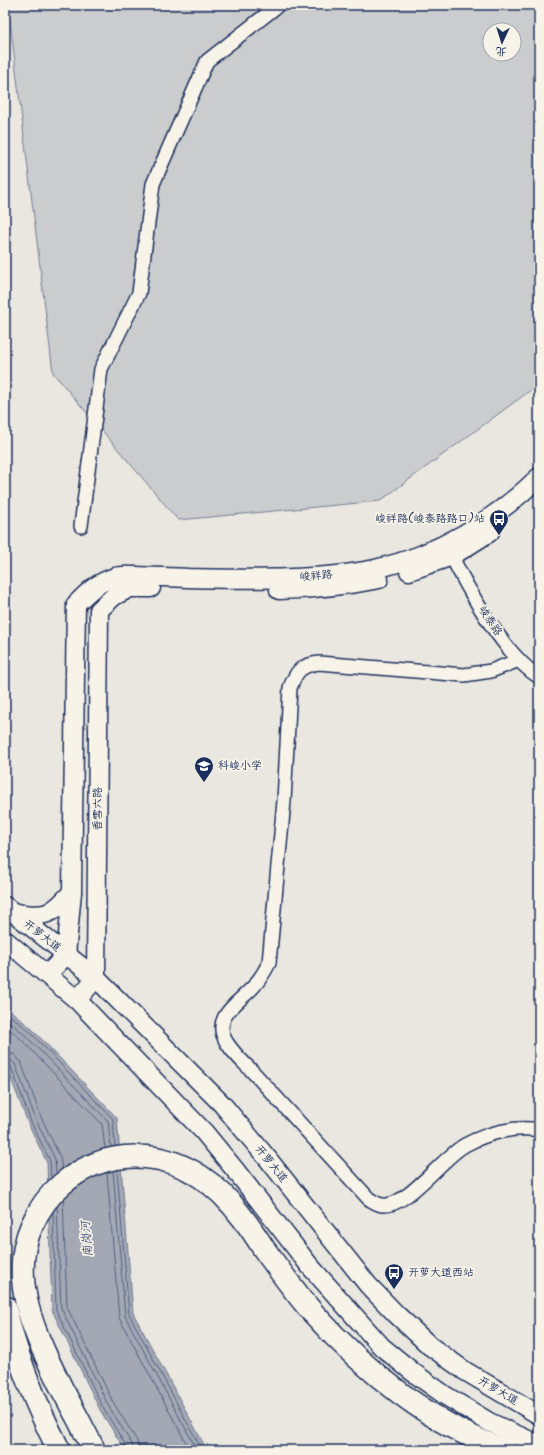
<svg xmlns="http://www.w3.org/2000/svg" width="544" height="1455" viewBox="0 0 544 1455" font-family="Kalam,'LXGW WenKai TC',sans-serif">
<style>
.green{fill:#cbcccd;stroke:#737e96;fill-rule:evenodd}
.water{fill:#a3a8b4;stroke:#6d7892}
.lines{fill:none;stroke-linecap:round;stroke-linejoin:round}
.shore{stroke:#515f80;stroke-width:1}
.street-casing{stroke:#1b2f5e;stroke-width:16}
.secondary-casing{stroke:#1b2f5e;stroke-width:21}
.highway-casing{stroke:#1b2f5e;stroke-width:25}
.street{stroke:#f7f3e8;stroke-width:13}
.secondary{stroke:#f7f3e8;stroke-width:18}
.highway{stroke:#f7f3e8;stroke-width:22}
.labels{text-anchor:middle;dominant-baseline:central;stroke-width:3.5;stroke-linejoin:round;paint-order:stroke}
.poi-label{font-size:11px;fill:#1b2f5e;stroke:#f7f3e8;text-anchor:start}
.street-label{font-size:11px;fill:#1b2f5e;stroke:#f7f3e8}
.water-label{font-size:12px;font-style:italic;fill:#445378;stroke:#f7f3e8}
</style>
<rect width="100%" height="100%" fill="#eae7e0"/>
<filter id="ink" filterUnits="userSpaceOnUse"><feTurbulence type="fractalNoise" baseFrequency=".025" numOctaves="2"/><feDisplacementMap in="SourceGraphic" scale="8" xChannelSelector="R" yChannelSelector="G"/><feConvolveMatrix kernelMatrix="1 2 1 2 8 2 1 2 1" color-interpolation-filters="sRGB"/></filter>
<g filter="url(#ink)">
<path class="green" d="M8,5H539V384L380,501L178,520L53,373ZM490,30H514V54H490Z"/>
<polygon class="water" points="5,1006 31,1028 117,1118 133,1313 207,1450 125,1450 100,1410 52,1310 47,1163 28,1123 5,1063"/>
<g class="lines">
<g class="shore">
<polyline points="5,1011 29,1031 113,1119 115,1146"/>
<polyline points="5,1018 25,1035 108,1121 111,1147"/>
<polyline points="5,1025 21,1039 102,1124 105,1149"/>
<polyline points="5,1052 15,1055 21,1062 41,1117 60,1157 62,1169"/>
<polyline points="5,1058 11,1060 15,1064 36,1120 55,1159 56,1173"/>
<polyline points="5,1063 8,1064 11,1066 31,1122 50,1161 51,1177"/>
<polyline points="117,1170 129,1314 202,1450"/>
<polyline points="113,1171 125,1316 197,1450"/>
<polyline points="107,1173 119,1318 190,1450"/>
<polyline points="63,1199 67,1307 113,1402 137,1441 139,1450"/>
<polyline points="57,1206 61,1308 108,1405 132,1444 133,1450"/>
<polyline points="53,1212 56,1310 103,1408 127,1447 128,1450"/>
</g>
<g class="street-casing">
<g id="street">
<polyline points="81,526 101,369 139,293 153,184 207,61 276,7 277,5"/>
<path d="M448,549C467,588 503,654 539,677"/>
<path d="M519,660L491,671L464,675L319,663C301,665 296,671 290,688L284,801L269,963C265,971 260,979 254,986C239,1003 210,1017 227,1043C234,1054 243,1062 252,1071L369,1199C373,1201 378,1205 383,1205C406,1208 444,1156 465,1145C487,1133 514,1126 539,1130"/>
</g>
</g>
<g class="secondary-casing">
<g id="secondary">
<polyline points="409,571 452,556 490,532"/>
<path d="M279,590C313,589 345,586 379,579"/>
<polyline points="5,906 96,978 222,1104 268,1159 368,1285 396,1314 430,1346 465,1371 539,1415"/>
<path d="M12,912C44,918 50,917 72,892"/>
<polyline points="5,940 77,1000 204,1132 236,1171 309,1265 382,1347 414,1373 446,1396 489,1422 539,1445"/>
<path d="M47,975L66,955L72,892L76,604C90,590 97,583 115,577C122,575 130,576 136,576C154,577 171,577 188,578C246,579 318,581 375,569C437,555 494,521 539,477"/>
<polyline points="77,1000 96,978 99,610 114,596 130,588 151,588"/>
</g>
</g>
<g class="highway-casing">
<g id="highway">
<path d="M5,1307C16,1357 36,1405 59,1450"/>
<path d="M94,1450C84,1430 73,1409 62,1389C37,1339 7,1280 32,1225C39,1209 49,1195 62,1184C86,1164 115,1154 146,1157C186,1160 219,1186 242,1217C250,1227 257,1238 264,1249C280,1271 296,1294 314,1314C363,1369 435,1428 506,1450"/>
</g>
</g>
<use href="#street" class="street"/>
<use href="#secondary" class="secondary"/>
<use href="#highway" class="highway"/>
</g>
</g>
<defs>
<g id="bus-pin" transform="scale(1)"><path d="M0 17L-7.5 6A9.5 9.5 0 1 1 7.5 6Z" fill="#1b2f5e" stroke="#f7f3e8"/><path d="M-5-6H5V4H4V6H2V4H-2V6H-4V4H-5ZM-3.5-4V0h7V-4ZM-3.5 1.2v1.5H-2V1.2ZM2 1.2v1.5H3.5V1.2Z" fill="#fff"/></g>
<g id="school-pin" transform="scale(1)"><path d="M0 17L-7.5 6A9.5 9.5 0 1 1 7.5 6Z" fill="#1b2f5e" stroke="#f7f3e8"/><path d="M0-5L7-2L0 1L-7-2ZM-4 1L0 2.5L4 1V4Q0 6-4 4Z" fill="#fff"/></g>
</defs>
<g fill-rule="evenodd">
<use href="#bus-pin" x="499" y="519"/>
<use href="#school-pin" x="204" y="766"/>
<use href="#bus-pin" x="394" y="1273"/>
</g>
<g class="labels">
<g class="poi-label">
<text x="485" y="519" text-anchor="end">峻祥路(峻泰路路口)站</text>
<text x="218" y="766">科峻小学</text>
<text x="408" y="1273">开萝大道西站</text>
</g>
<g class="street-label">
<text transform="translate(316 576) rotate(-4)">峻祥路</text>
<text transform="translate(490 621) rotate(57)">峻泰路</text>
<text transform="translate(98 809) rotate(-90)">香雪六路</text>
<text transform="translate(42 936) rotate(38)">开萝大道</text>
<text transform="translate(271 1164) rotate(51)">开萝大道</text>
<text transform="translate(498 1391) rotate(31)">开萝大道</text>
</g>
<g class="water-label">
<text transform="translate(87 1239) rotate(-95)">南岗河</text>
</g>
</g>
<rect width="544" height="1455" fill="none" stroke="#f7f3e8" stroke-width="20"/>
<rect x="10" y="10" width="524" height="1435" fill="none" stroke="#1b2f5e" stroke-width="1.5" filter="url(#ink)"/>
<g transform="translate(502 42) rotate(184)"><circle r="19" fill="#f7f3e8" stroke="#9fa5b1"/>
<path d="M0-3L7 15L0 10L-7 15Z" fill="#1b2f5e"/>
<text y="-6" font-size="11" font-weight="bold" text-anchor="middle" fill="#1b2f5e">北</text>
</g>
</svg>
